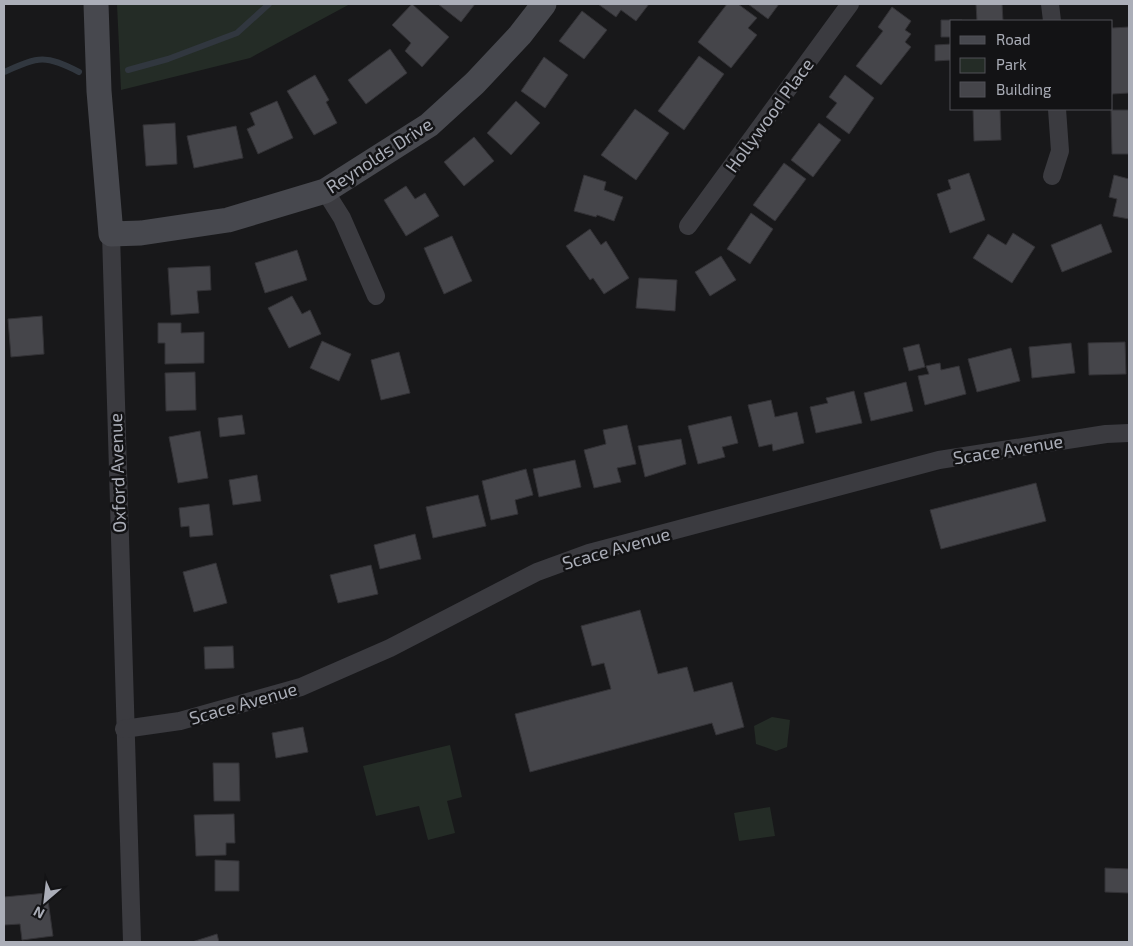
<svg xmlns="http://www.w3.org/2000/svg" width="1133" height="946" viewBox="0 0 1133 946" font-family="'Exo 2',sans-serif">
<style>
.green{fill:#242c26}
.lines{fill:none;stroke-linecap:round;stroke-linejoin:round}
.stream{stroke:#31373f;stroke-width:6}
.building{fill:#45454a;stroke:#333236}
.street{stroke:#3b3b40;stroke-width:18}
.secondary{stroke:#47484e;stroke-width:25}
.labels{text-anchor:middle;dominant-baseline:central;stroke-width:5;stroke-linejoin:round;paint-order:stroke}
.street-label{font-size:18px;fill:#abaeb8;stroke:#131315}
</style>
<rect width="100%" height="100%" fill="#18181a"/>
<g class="green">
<polygon points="117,4 350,4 250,58 121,90"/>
<polygon points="772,717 790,720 787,747 776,751 756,744 754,726"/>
<polygon points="450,745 462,797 447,801 455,833 428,840 419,806 376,816 363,766"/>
<polygon points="770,807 775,836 739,841 734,813"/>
</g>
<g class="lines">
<g class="stream">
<polyline points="128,70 168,59 237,33 269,4"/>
<path d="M4,72C39,57 44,54 79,72"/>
</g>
</g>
<g class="building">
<polygon points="412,4 449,37 422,67 405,51 411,43 392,25"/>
<polygon points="438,4 475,4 461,22"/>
<polygon points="598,4 649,4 636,21 621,10 616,17"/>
<polygon points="727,4 738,4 757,18 748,28 757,35 731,68 698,42"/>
<polygon points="748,4 779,4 768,19"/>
<polygon points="976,4 1002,4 1003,21 977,21"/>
<polygon points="892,7 911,21 905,30 911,34 905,42 911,47 881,85 856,66 883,31 878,27"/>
<polygon points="582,11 607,30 584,59 559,41"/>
<polygon points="941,20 962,20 962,21 952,21 952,37 941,37"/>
<polygon points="1129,27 1129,93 1112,94 1112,28"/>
<polygon points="952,44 952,60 935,61 935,45"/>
<polygon points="390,49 407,73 366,104 348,80"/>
<polygon points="699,56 724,74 684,130 658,111"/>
<polygon points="544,57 568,75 545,108 521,91"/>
<polygon points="315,75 329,100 326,102 337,123 314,135 287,91"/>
<polygon points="845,75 874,98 849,134 826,117 837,103 829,97"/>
<polygon points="277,101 293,138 258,154 247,129 255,125 250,113"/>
<polygon points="516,101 540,123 511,155 487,133"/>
<polygon points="635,109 669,133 636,180 601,155"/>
<polygon points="973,109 1000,109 1001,140 974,141"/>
<polygon points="1111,110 1129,110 1129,154 1112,154"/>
<polygon points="175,123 177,164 146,166 143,125"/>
<polygon points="819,123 841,140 813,177 791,160"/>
<polygon points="236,126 243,158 194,168 187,136"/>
<polygon points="474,137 494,161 464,186 444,162"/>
<polygon points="784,163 806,179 775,221 753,205"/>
<polygon points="969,173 985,220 950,233 937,194 951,189 948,180"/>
<polygon points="584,175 606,182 604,190 623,197 614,221 597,215 596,217 574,211"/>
<polygon points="1114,175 1129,179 1129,219 1113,216 1117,199 1109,197"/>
<polygon points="406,186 415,199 425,193 439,216 406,236 384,200"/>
<polygon points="751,213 773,229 750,264 727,249"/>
<polygon points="1101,224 1112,252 1062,272 1051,245"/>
<polygon points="590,229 601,245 606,241 629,278 604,294 593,278 590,280 566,246"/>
<polygon points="1013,233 1035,247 1012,283 973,258 988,234 1006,245"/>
<polygon points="452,236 472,281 444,294 424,248"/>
<polygon points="297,250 307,280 265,293 255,263"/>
<polygon points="721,256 736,280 710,296 695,272"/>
<polygon points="210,266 211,290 197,291 199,313 171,315 168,268"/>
<polygon points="639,278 677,280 675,311 636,308"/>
<polygon points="292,296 302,314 310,310 321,334 289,348 268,308"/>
<polygon points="42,316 44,354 11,357 8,319"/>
<polygon points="158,323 181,323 181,333 204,332 204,363 165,364 165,343 158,343"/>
<polygon points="322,341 351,354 339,381 310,368"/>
<polygon points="1125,342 1126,374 1089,375 1088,343"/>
<polygon points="1071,343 1075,373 1032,378 1029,347"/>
<polygon points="919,344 925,367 909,371 903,348"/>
<polygon points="1011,348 1020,381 977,392 968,359"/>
<polygon points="399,352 410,393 381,400 371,360"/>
<polygon points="940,363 941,370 959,366 966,394 925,405 918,376 929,374 926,366"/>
<polygon points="195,372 196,410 166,411 165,373"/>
<polygon points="906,382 913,411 871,421 864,393"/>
<polygon points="854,391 862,423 816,433 810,407 828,403 826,398"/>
<polygon points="771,400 775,417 797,412 804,443 773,451 772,444 759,447 748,405"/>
<polygon points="242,415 245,434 220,437 218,418"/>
<polygon points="731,416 738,443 722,447 725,457 698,464 688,426"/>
<polygon points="627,425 636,464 617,468 621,482 594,488 584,450 606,444 603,430"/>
<polygon points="200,431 208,478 178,483 169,437"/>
<polygon points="681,439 686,464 645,477 638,446"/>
<polygon points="575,460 581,487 539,497 533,469"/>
<polygon points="526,469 533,495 515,500 518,514 491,520 482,481"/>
<polygon points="257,475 261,501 233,505 229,480"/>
<polygon points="1036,483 1046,521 941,549 930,510"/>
<polygon points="478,495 486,526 433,538 426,507"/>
<polygon points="209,504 213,535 190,537 189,526 181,527 179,508"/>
<polygon points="415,534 421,559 380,569 374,545"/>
<polygon points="216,563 227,603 194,612 183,572"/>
<polygon points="371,565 378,594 338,603 330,575"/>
<polygon points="640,610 658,674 687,667 694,692 732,682 744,727 716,735 712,723 530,772 515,714 611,689 604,663 592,666 581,626"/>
<polygon points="233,646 234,668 205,669 204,647"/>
<polygon points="303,727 308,752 276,758 272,733"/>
<polygon points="213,763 239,763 240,801 214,801"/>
<polygon points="234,814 235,843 226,843 226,855 196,856 194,815"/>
<polygon points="215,860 239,861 239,891 215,891"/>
<polygon points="1105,868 1129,869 1129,893 1105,892"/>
<polygon points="47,893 53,936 22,940 20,924 4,925 4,897"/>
<polygon points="217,934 219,942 192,942"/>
</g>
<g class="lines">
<g class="street">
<polyline points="1050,4 1052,21"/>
<polyline points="1052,176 1060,151 1057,109"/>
<polyline points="325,191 342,218 376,296"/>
<polyline points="688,226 850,4"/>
<polyline points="111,234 132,942"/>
<polyline points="124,729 180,721 301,687 390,648 537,572 589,553 939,460 1106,434 1129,433"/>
</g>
<polyline class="secondary" points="96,4 99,91 111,234 141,233 228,220 325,191 429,125 475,83 520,35 544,4"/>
</g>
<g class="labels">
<g class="street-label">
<text transform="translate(769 115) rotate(-54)">Hollywood Place</text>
<text transform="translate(379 155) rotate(-33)">Reynolds Drive</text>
<text transform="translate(1008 449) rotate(-9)">Scace Avenue</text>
<text transform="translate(117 473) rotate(-92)">Oxford Avenue</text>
<text transform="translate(616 548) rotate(-16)">Scace Avenue</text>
<text transform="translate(243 703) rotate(-16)">Scace Avenue</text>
</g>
</g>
<rect width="1133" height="946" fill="none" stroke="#abaeb8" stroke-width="10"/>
<rect x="950" y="20" width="162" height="90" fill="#131315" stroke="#505156"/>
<rect x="960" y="36" width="25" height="8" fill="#47484e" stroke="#505156"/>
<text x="996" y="45" font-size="15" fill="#abaeb8">Road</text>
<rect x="960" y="58" width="25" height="15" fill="#242c26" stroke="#505156"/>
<text x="996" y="70" font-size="15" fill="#abaeb8">Park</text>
<rect x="960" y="82" width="25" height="15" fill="#45454a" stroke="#505156"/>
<text x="996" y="95" font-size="15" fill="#abaeb8">Building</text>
<g transform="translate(45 901) rotate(208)" stroke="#131315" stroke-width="4" paint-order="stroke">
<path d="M0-4L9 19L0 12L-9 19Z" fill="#abaeb8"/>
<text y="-8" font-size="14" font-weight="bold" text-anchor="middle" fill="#abaeb8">N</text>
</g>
</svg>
